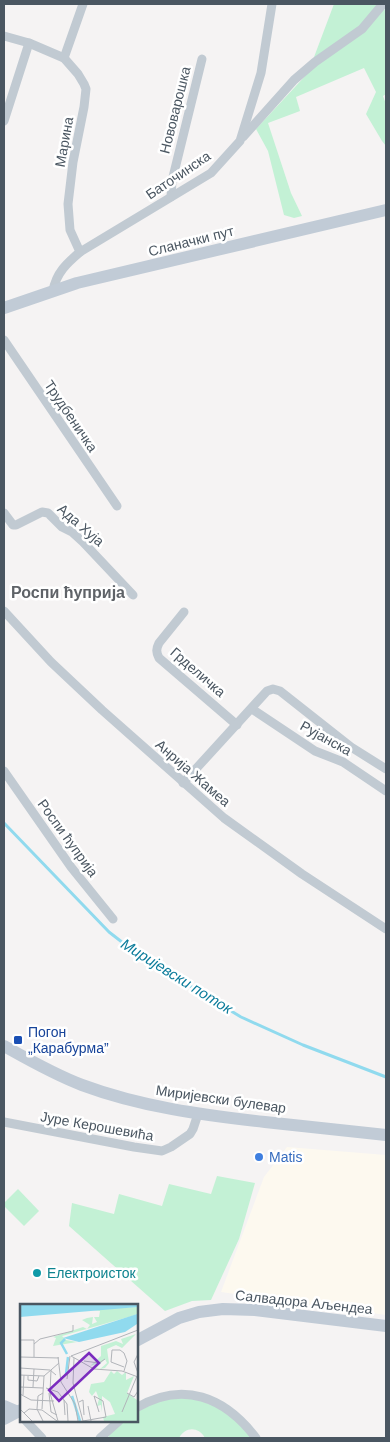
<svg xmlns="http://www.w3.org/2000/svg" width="390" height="1442" viewBox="0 0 390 1442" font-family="Arial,sans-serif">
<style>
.commercial{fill:#fdf9ef}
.green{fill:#c3f1d5}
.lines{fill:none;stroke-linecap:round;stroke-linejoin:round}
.stream{stroke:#90daee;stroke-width:3}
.street{stroke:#c1cad2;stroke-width:9}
.secondary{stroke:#c1cbd6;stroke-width:12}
.transit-dot{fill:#1a4fb4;stroke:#fff;stroke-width:2}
.shop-dot{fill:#3f7fe0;stroke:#fff;stroke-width:2}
.culture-dot{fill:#0f9aa8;stroke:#fff;stroke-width:2}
.labels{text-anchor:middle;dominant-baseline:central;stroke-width:5;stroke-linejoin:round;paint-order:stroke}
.street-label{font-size:14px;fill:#4a5661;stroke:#fff}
.transit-label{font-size:14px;fill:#164399;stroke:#fff;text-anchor:start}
.shop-label{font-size:14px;fill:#366cbe;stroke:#fff;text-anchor:start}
.culture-label{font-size:14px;fill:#0d838f;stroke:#fff;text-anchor:start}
.water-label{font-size:15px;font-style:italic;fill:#0c7c9b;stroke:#fff}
.quarter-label{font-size:16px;font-weight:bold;fill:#5f6368;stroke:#fff}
.inset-river{fill:none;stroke:#90daee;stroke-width:2.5}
.inset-road{fill:none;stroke:#b1b4b9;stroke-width:1}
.view{fill:#7b2cbf;fill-opacity:0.15;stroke:#7b2cbf;stroke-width:2.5}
.inset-edge{fill:none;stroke:#4a5661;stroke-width:2.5}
</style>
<rect width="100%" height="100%" fill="#f5f3f3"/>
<polygon class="commercial" points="287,1147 386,1155 386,1315 221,1292 264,1177"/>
<g class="green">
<polygon points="334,4 382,4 386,13 386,94 383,96 386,104 386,146 382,141 366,114 376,92 364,68 296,97 300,111 268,123 291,193 302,216 294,218 284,215 268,151 256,129 308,73"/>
<polygon points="217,1176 255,1183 239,1239 211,1300 192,1301 165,1311 69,1226 72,1203 114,1214 119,1194 162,1206 169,1184 211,1194"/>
<polygon points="18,1189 39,1211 24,1226 4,1206 4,1203"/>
<path d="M157,1397L210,1399L256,1438H205C198,1426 185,1427 179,1438H110L105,1433L119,1421H136V1408Z"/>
</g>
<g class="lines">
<polyline class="stream" points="4,823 109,932 136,953 241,1017 303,1045 386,1077"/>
<g class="street">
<path d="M4,36L29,43L64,58L78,74L84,84L86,89L84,107L73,162L68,204L70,230L80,252C67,263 56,273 53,291"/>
<polyline points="64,58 83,4"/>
<polyline points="4,121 29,43"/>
<polyline points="243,137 294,80 315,62 362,29 383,4"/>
<polyline points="171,197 172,181 202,59"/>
<polyline points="80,252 211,173 240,141 261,73 272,4"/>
<polyline points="4,340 117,506"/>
<polyline points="4,513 13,525 16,525 42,512 48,513 62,527 72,532 83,542 133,595"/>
<polyline points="4,611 51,662 102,710 224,818 302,874 386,929"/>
<path d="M184,612L159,643C156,649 156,652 159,658L237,725"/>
<polyline points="252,709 315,751 343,762 386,791"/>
<polyline points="4,771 71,867 113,919"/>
<polyline points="183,783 267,691 273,689 280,691 351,747 386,769"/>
<polyline points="4,1122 134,1147 162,1151 171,1147 190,1134 193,1129 198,1114"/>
<path d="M136,1408C183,1380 225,1397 256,1438"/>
<polyline points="26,1421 42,1438"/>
<polyline points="100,1438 119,1421"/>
</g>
<g class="secondary">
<polyline points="4,308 77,283 386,210"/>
<path d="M4,1046C29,1060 55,1075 82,1085C141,1107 203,1115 265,1122C305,1126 346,1131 386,1135"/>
<polyline points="136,1341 179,1318 199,1312 223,1309 255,1310 386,1326"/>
<polyline points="4,1406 18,1412"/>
<polyline points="4,1419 21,1410"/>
</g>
</g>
<rect class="transit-dot" x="13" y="1035" width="10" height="10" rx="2.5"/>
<circle class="shop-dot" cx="259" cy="1157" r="5"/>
<circle class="culture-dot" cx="37" cy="1273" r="5"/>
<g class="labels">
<g class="street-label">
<text transform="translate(175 110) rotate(-76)">Нововарошка</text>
<text transform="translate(64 142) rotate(-80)">Марина</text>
<text transform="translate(178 175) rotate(-34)">Баточинска</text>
<text transform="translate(191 241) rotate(-14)">Сланачки пут</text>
<text transform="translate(71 416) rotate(56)">Трудбеничка</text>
<text transform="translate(81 525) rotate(41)">Ада Хуја</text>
<text transform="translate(198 672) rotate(41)">Грделичка</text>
<text transform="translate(326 738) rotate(29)">Рујанска</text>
<text transform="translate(193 773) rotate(41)">Анрија Жамеа</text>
<text transform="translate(68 838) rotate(54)">Роспи ћуприја</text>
<text transform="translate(221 1099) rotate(8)">Миријевски булевар</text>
<text transform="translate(97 1126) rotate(10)">Јуре Керошевића</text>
<text transform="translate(304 1302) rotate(6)">Салвадора Аљендеа</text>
</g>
<g class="transit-label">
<text x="28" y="1032">Погон<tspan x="28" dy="16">„Карабурма”</tspan></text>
</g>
<g class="shop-label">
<text x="269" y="1157">Matis</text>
</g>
<g class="culture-label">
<text x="47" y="1273">Електроисток</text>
</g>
<g class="water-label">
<text transform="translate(177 976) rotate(32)">Миријевски поток</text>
</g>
<g class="quarter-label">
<text x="68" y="592">Роспи ћуприја</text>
</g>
</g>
<g transform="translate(20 1304)">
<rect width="118" height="118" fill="#f5f3f3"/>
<path d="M117,3V10L112,12L42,32L46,36L57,38L33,42L36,34L33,33L63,23L67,25L70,21L62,16L67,14L73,13L72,20L77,18L74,13H79L80,7L65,5ZM116,30L102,44L96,41L87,45L89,59L85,64L80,65L87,59L85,55L75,65L76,60L70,62L81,52V42L96,37L103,40L101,35ZM91,67L94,70L97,67L102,71L106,68V76L114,72L107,89L117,96V117H84L83,113L95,110L90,98L82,92V108L81,101L77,102L79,95L76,87L72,92L69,88L71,80L84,78Z" fill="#c3f1d5"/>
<path d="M0,0H117L118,3L0,13ZM117,10V20L105,28L59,38L43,34Z" fill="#90daee"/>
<path class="inset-river" d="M45,35L41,39L47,50M46,70L48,53M52,92L60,117"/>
<path class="inset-road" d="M0,36H14V53M14,40L20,35L53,27V21M118,50L114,58L118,69M51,52L118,26M51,52L74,65L102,67L118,73M0,53L39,54M38,53L41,78L55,100L58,117M54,54L53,79L63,117M64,57L79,59L85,55M0,64L30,66L36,71M31,66L30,89L38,117M104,67L107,57L104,49L100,46H92L91,58L104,63M0,71L24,72L39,59M8,72V76L17,77L19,72M47,75L50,52M0,83L23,84M13,83L14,65M26,84L38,88L47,100L48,117M23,89L18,92L17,105L23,117M29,89L31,108L37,111M107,89L114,93L118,87M0,90L11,96L34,97M3,91L4,71M74,92L79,108M44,96L45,111M59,98L63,96L64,111M68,102L71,117M0,105L12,117M22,105L24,72M102,108L117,72M4,109L9,105L22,106L37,117M63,117L86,113L83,97L74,92"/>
<path class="view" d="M69,49L79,59L39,97L29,86Z"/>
<rect width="118" height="118" class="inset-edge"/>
</g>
<rect width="390" height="1442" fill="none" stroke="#4a5661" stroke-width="10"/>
</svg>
